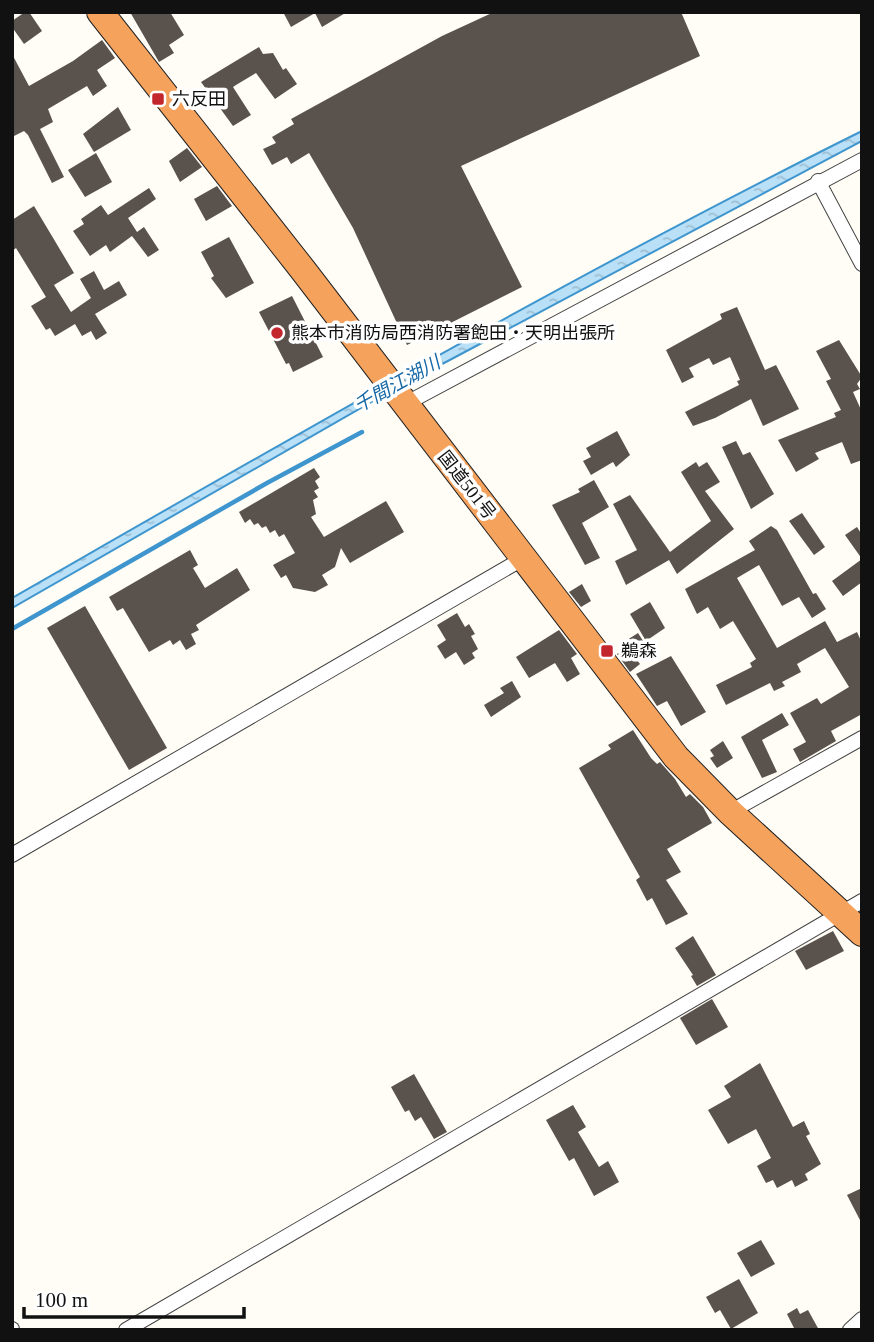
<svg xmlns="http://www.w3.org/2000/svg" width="874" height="1342" viewBox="0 0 874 1342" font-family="'Times New Roman','Noto Sans JP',serif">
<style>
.water{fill:url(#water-ripples);stroke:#3f96cf;stroke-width:2}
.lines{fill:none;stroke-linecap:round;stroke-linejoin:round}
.stream{stroke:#3f96cf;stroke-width:4.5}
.building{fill:#5a524d}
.street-casing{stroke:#444;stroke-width:16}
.highway-casing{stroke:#222;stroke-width:28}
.street{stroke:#fff;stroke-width:14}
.highway{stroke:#f5a25d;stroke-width:26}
.poi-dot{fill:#c4262e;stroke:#fff;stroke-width:2.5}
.labels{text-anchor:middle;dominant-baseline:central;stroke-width:7;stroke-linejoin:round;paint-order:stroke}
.poi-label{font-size:18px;fill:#111;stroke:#fff;text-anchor:start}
.street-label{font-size:18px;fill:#111;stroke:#fff}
.water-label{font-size:19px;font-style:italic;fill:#1768a6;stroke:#fff}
</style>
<defs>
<pattern id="water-ripples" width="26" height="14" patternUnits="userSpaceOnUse" patternTransform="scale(1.75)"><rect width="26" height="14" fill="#b9e0f7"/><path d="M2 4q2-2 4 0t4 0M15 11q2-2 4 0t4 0" fill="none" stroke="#9ebfd3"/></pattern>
</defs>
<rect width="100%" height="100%" fill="#fffdf5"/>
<path class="water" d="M862,131V141L382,396L12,608V598C293,437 572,275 862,131Z"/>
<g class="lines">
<polyline class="stream" points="12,629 267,483 362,432"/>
</g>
<g class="building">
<polygon points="25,12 29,12 42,31 24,44 12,27 12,21"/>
<polygon points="130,12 170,12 184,35 169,45 174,53 159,62"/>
<polygon points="283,12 347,12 322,27 315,13 291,27"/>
<polygon points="494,12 681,12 700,56 461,166 522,287 407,345 353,228 309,153 291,164 287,157 272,165 263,149 276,143 272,137 294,124 291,119 442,36"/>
<polygon points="102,40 115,58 97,70 107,86 93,96 87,86 48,109 53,122 40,129 64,177 52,183 28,135 24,131 12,137 12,54 29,86 73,61"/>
<polygon points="259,47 263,54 273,53 283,70 286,68 297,84 275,99 256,73 236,85 233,87 251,115 233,126 201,82"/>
<polygon points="118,107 131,130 94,152 83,134"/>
<polygon points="187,148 202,167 180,182 169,161"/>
<polygon points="96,153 112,182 85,197 68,170"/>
<polygon points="217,186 232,206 206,221 194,199"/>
<polygon points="149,188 156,199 128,218 137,232 144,227 159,250 148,257 132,236 110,252 106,245 90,256 73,231 84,224 81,219 101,205 108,215"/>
<polygon points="34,206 74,273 54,285 71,312 91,298 80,279 94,271 104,290 119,281 127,295 95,314 107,333 96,340 91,331 82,336 75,324 55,336 50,328 46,330 31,306 46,297 16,248 12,251 12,220"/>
<polygon points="229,237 254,283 226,298 211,278 214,276 201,252"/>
<polygon points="292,296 323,357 293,372 289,363 286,364 259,312"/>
<polygon points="737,307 765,370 776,365 799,409 763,426 751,399 715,418 693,426 685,412 739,385 737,381 740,380 730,357 713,365 709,358 689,368 694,377 682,383 666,350 722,319 720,314"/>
<polygon points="839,340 862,377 857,384 860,389 853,392 862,412 862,460 851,464 842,442 815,453 819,459 796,472 778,440 836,417 834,413 841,410 826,381 831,379 816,351"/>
<polygon points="617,431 630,455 616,467 613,462 591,475 583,461 591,457 586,448"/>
<polygon points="736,441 743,455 750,452 774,494 751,509 722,447"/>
<polygon points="696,462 699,467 707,462 720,482 705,491 734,529 677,574 669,560 626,585 615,561 637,550 613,504 630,495 670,552 711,521 681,472"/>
<polygon points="314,468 320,477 315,481 319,488 314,491 318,497 313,500 316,514 311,517 324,537 386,501 404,532 350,563 341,548 335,567 322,575 328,585 315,592 293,588 286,575 281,578 273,565 295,553 284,534 279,537 275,530 270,533 266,526 262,528 258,523 254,525 250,519 245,523 239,512"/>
<polygon points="594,480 609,507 582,523 600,558 585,565 552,505 580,492 578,489"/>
<polygon points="802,513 825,547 814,555 789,521"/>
<polygon points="771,526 777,530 813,594 816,593 826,609 812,618 799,597 782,606 759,565 737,578 777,648 825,621 837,642 857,632 862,643 862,714 831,731 836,741 800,762 793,749 806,742 790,713 817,698 821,704 849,687 825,648 797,664 801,672 782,682 785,686 774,691 770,683 726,705 716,685 752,667 750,663 756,659 733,621 720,629 708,607 697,614 685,589 755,550 749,541"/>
<polygon points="857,527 862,535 862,582 843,596 832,581 862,559 845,535"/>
<polygon points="190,550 198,565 193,568 205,588 237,568 250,590 196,625 199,630 191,634 196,644 186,650 180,640 173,645 170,640 149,652 123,608 117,611 109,597"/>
<polygon points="582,584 591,601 581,607 569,592"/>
<polygon points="650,602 665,628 646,641 630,614"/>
<polygon points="85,606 167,748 129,770 47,628"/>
<polygon points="457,613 465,627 469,624 475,634 471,636 478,649 472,653 475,658 464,665 456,652 445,659 437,646 446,640 437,625"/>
<polygon points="559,630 577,654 571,658 580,674 567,682 555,663 529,678 516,657"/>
<polygon points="638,633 645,644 631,652 640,664 630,672 617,654 626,647 624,642"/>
<polygon points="671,656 706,712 681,726 667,701 657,706 636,674"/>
<polygon points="512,681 521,697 491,717 484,705 504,693 500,688"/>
<polygon points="782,713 789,725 762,740 777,772 762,778 741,737"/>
<polygon points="633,730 651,758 657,764 660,762 675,779 686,797 690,794 703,807 712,823 667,849 681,872 666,880 688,914 666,925 652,898 647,901 636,880 640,877 579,768 611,749 608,745"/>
<polygon points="723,741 733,758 717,768 710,758 714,756 710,750"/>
<polygon points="833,931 844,951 806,970 795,951"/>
<polygon points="693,936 716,975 697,986 691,976 693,975 675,948"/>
<polygon points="712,999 728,1027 696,1045 680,1018"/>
<polygon points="760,1063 793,1127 804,1121 810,1134 806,1136 821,1164 805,1174 808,1180 795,1187 792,1180 777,1188 773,1180 766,1183 757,1166 771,1158 756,1129 728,1144 708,1110 731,1097 724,1086"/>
<polygon points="414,1074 447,1132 434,1139 421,1117 415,1121 409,1110 405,1112 391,1087"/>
<polygon points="573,1105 586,1127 578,1132 599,1167 608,1161 619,1182 594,1196 574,1158 569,1161 546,1120"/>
<polygon points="862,1188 862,1224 847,1195"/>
<polygon points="761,1240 775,1264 751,1277 737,1253"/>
<polygon points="739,1279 758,1313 731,1329 720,1310 715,1313 706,1297"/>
<polygon points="797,1308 800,1314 808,1310 819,1330 795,1330 787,1314"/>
</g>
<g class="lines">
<g class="street-casing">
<g id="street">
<polyline points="818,181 862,264"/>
<polyline points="405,404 862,160"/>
<polyline points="730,812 862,738"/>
<polyline points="12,855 524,558"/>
<polyline points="12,1329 12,1330"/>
<polyline points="126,1330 862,901"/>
<polyline points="850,1330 862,1319"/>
</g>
</g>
<g class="highway-casing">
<polyline id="highway" points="100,12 303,270 676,757 730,812 862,933"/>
</g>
<use href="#street" class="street"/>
<use href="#highway" class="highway"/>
</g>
<g class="poi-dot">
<rect x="151" y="92" width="14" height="14" rx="3.5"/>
<circle cx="277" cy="333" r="7"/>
<rect x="600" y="644" width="14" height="14" rx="3.5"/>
</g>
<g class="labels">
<g class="poi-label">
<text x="172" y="99">六反田</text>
<text x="291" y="333">熊本市消防局西消防署飽田・天明出張所</text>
<text x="621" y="651">鵜森</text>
</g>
<g class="street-label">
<text transform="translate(467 485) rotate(52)">国道501号</text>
</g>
<g class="water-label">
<text transform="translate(397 384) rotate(-29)">千間江湖川</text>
</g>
</g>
<rect width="874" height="1342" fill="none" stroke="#111111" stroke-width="28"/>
<path d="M24 1307v10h220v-10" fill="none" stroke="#111111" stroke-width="3.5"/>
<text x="35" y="1307" font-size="21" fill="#111111" stroke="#ffffff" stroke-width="5" paint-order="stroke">100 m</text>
</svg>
